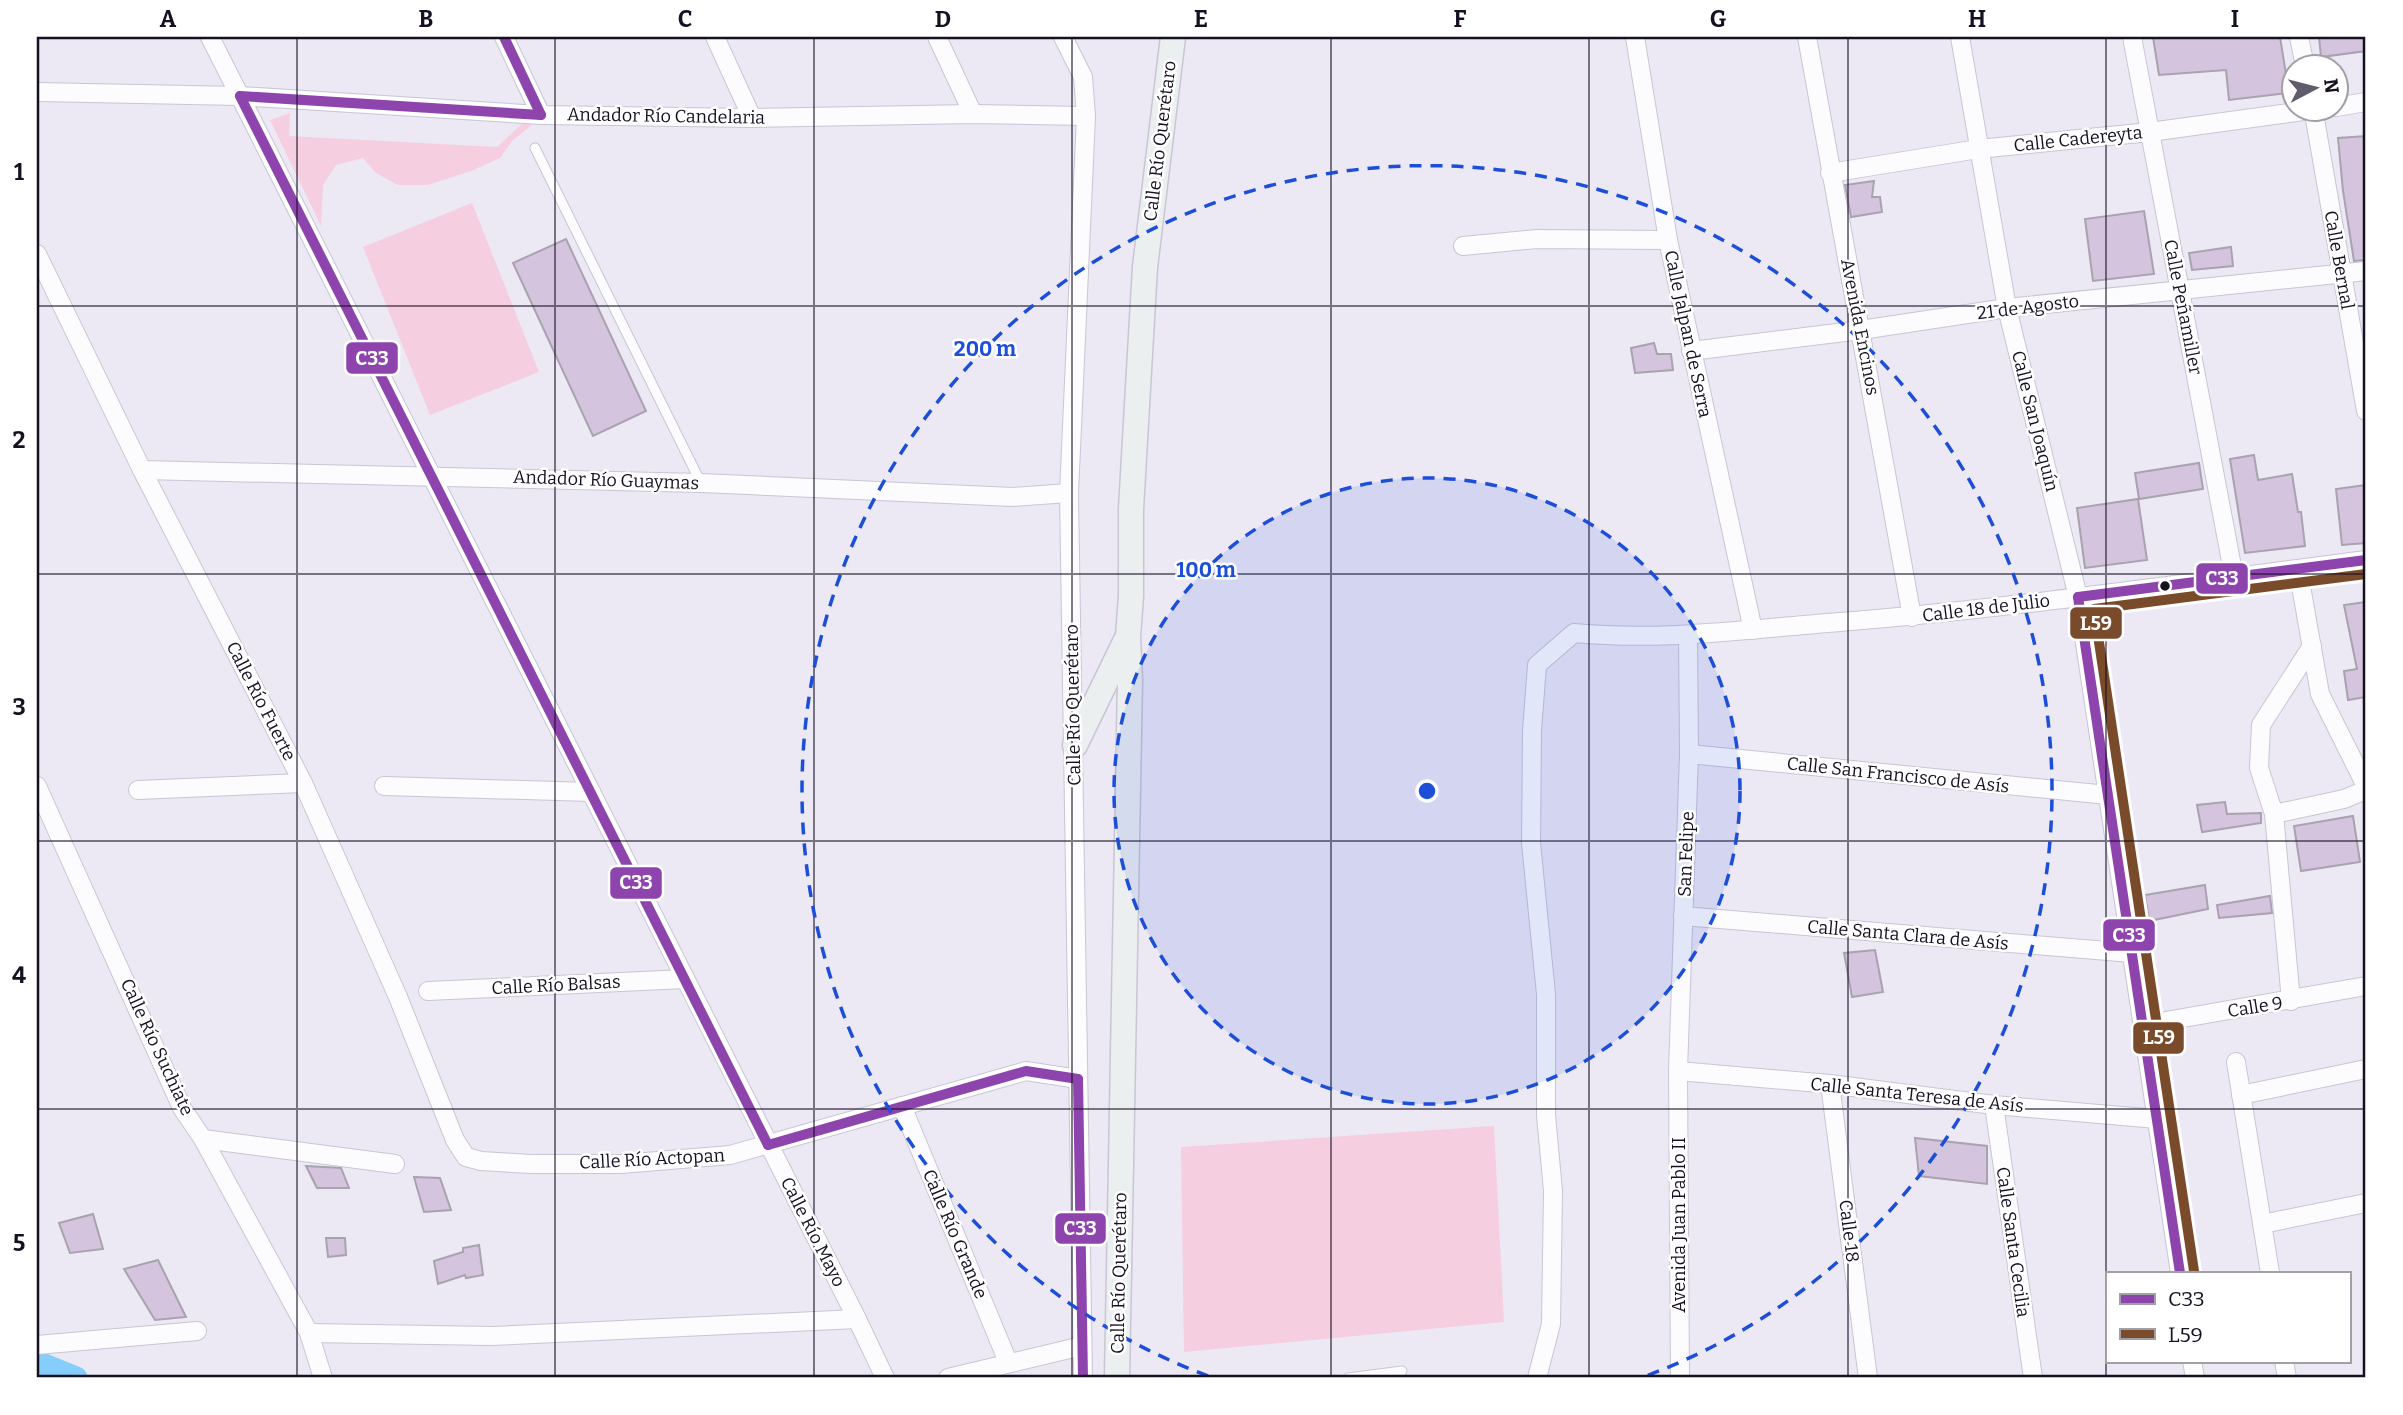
<svg xmlns="http://www.w3.org/2000/svg" width="2403" height="1415" viewBox="0 0 2403 1415" font-family="Bitter,serif">
<style>
.green{fill:#f5cee0}
.lines{fill:none;stroke-linecap:round;stroke-linejoin:round}
.canal{stroke:#85cdfa;stroke-width:23}
.building{fill:#d4c4dd;stroke:#a9a2af;stroke-width:2}
.lane-casing{stroke:#c9c5d5;stroke-width:11}
.street-casing{stroke:#c9c5d5;stroke-width:20}
.secondary-casing{stroke:#c9c5d5;stroke-width:27}
.lane{stroke:#fcfcfe;stroke-width:9}
.street{stroke:#fcfcfe;stroke-width:18}
.secondary{stroke:#eceff0;stroke-width:24}
.bus-1-casing{stroke:#fff;stroke-width:16}
.bus-2-casing{stroke:#fff;stroke-width:16}
.bus-1{stroke:#8e44ad;stroke-width:10}
.bus-2{stroke:#7a4b2a;stroke-width:10}
.grid{fill:none;stroke:#161022;stroke-width:2;stroke-opacity:0.55}
.ring{fill:none;stroke:#1d4ed8;stroke-width:3.5;stroke-dasharray:12 9}
.bus-dot{fill:#161022;stroke:#fff;stroke-width:2.5}
.labels{text-anchor:middle;dominant-baseline:central;stroke-width:5;stroke-linejoin:round;paint-order:stroke}
.street-label{font-size:18px;fill:#161022;stroke:#fff}
.centre{fill:#1d4ed8;stroke:#fff;stroke-width:3.5}
.ring-label{font-size:21px;text-anchor:middle;font-weight:bold;fill:#1d4ed8;stroke:#fff;stroke-width:5;stroke-linejoin:round;paint-order:stroke}
.line-badge{stroke:#fff;stroke-width:2.5}
.badge-label{font-size:19px;text-anchor:middle;font-weight:bold;fill:#fff}
.neatline{fill:none;stroke:#161022;stroke-width:2.5}
.grid-label{font-size:23px;text-anchor:middle;font-weight:bold;fill:#161022}
</style>
<rect width="100%" height="100%" fill="#ece9f5"/>
<g class="green">
<polygon points="290,113 289,136 497,147 526,120 539,119 512,141 500,158 471,171 428,185 398,185 376,173 363,158 336,165 323,185 321,226 270,120"/>
<polygon points="472,203 539,372 430,415 363,247"/>
<polygon points="1494,1126 1504,1322 1184,1352 1181,1147"/>
</g>
<g class="lines">
<polyline class="canal" points="39,1363 76,1378"/>
</g>
<g class="building">
<polygon points="2153,37 2280,37 2289,93 2229,100 2226,70 2159,75"/>
<polygon points="2319,37 2366,37 2366,51 2321,57"/>
<polygon points="2366,136 2366,260 2354,261 2343,191 2338,138"/>
<polygon points="1874,181 1872,197 1880,197 1882,212 1851,217 1845,185"/>
<polygon points="2144,211 2154,274 2093,281 2085,219"/>
<polygon points="566,239 646,411 593,436 513,263"/>
<polygon points="2231,247 2233,266 2192,270 2189,253"/>
<polygon points="1654,343 1657,354 1671,354 1673,370 1635,373 1631,348"/>
<polygon points="2254,455 2258,480 2292,474 2298,512 2301,512 2305,546 2245,553 2230,459"/>
<polygon points="2199,463 2203,489 2139,499 2135,473"/>
<polygon points="2366,485 2366,543 2342,545 2336,489"/>
<polygon points="2138,499 2147,560 2085,568 2077,508"/>
<polygon points="2366,602 2366,676 2364,677 2366,697 2348,700 2344,671 2357,669 2344,605"/>
<polygon points="2225,802 2227,814 2261,813 2261,823 2202,832 2197,805"/>
<polygon points="2353,816 2360,862 2301,871 2294,826"/>
<polygon points="2205,885 2208,909 2149,921 2145,895"/>
<polygon points="2270,896 2272,913 2219,918 2217,905"/>
<polygon points="1875,950 1883,992 1852,997 1844,953"/>
<polygon points="1915,1138 1987,1146 1987,1184 1919,1176"/>
<polygon points="306,1166 341,1168 349,1188 317,1188"/>
<polygon points="414,1177 440,1178 451,1210 424,1212"/>
<polygon points="93,1214 103,1249 70,1253 59,1223"/>
<polygon points="326,1238 345,1238 346,1255 328,1257"/>
<polygon points="479,1245 483,1275 466,1278 465,1275 438,1284 434,1261 463,1252 463,1248"/>
<polygon points="158,1260 186,1317 155,1320 124,1269"/>
</g>
<g class="lines">
<g class="lane-casing">
<g id="lane">
<polyline points="535,148 701,483"/>
<polyline points="1348,1378 1402,1371"/>
</g>
</g>
<g class="street-casing">
<g id="street">
<polyline points="210,37 857,1319 885,1378"/>
<polyline points="504,37 541,115"/>
<polyline points="715,37 752,118"/>
<polyline points="937,37 973,114"/>
<polyline points="1063,37 1083,77 1086,116 1069,493 1083,1378"/>
<polyline points="1635,37 1668,240 1753,630"/>
<polyline points="1807,37 1912,617"/>
<polyline points="1960,37 2007,308 2078,597 2180,1273"/>
<polyline points="2132,37 2234,577"/>
<polyline points="2299,37 2305,66"/>
<polyline points="37,92 240,96 541,115 752,118 973,114 1086,116"/>
<polyline points="2336,107 2366,102"/>
<polyline points="2313,108 2366,411"/>
<polyline points="1830,173 1978,149 2150,132 2326,108"/>
<polyline points="1463,246 1537,239 1668,240"/>
<polyline points="37,254 142,470 303,783 398,997 455,1140 466,1157 481,1161 531,1164 621,1164 730,1155 1026,1071 1078,1079"/>
<polyline points="1691,351 1861,330 2007,308 2366,271"/>
<polyline points="142,470 701,483 1013,497 1069,493"/>
<polyline points="2298,569 2320,694 2366,786"/>
<polyline points="1689,754 2108,795"/>
<polyline points="37,786 182,1108 203,1139 309,1333 323,1378"/>
<polyline points="384,786 591,792"/>
<polyline points="138,790 303,783"/>
<polyline points="2274,814 2344,799 2366,790"/>
<polyline points="1683,916 2132,953"/>
<polyline points="428,991 685,979"/>
<polyline points="2291,1001 2274,814 2259,768 2261,725 2312,646"/>
<polyline points="2143,1025 2366,986"/>
<polyline points="2236,1062 2270,1273"/>
<polyline points="1678,1071 1830,1084 1994,1105 2157,1119"/>
<polyline points="1830,1084 1868,1378"/>
<polyline points="2241,1095 2366,1069"/>
<polyline points="1994,1105 2033,1378"/>
<polyline points="902,1106 1008,1362"/>
<polyline points="203,1139 395,1164"/>
<polyline points="2262,1224 2366,1203"/>
<polyline points="309,1333 492,1336 857,1319"/>
<polyline points="37,1345 197,1331"/>
<polyline points="2192,1361 2195,1378"/>
<polyline points="2284,1361 2287,1378"/>
<polyline points="948,1378 1082,1346"/>
<path d="M1537,1378L1551,1324L1553,1191L1546,1115V994L1531,843L1532,731L1537,665L1574,633C1661,641 1741,630 1828,623C2008,609 2187,583 2366,560"/>
<polyline points="1680,1378 1678,1071 1689,754 1688,636"/>
</g>
</g>
<g class="secondary-casing">
<g id="secondary">
<polyline points="1075,745 1126,640"/>
<polyline points="1117,1378 1130,680 1128,636 1131,596 1131,509 1145,267 1173,37"/>
</g>
</g>
<use href="#lane" class="lane"/>
<use href="#street" class="street"/>
<use href="#secondary" class="secondary"/>
<g class="bus-1-casing">
<g id="bus-1">
<polyline points="504,37 541,115"/>
<polyline points="240,96 768,1145"/>
<polyline points="240,96 541,115"/>
<polyline points="2078,597 2180,1273"/>
<polyline points="2078,597 2366,560"/>
<polyline points="1078,1079 1083,1378"/>
<polyline points="768,1145 1026,1071 1078,1079"/>
</g>
</g>
<g class="bus-2-casing">
<polyline id="bus-2" points="2194,1271 2094,609 2366,574"/>
</g>
<use href="#bus-1" class="bus-1"/>
<use href="#bus-2" class="bus-2"/>
</g>
<path class="grid" d="M297,37V1378M555,37V1378M814,37V1378M1072,37V1378M1331,37V1378M1589,37V1378M1848,37V1378M2106,37V1378M37,306H2366M37,574H2366M37,841H2366M37,1109H2366"/>
<circle cx="1427" cy="791" r="313" fill="#1d4ed8" fill-opacity=".12"/>
<g class="ring">
<circle cx="1427" cy="791" r="313"/>
<path d="M1208 1376A625 625 0 1 1 1646 1376"/>
</g>
<circle class="bus-dot" cx="2165" cy="586" r="6"/>
<g class="labels">
<g class="street-label">
<text transform="translate(666 116) rotate(1)">Andador Río Candelaria</text>
<text transform="translate(2078 139) rotate(-6)">Calle Cadereyta</text>
<text transform="translate(1160 141) rotate(-83)">Calle Río Querétaro</text>
<text transform="translate(2339 260) rotate(80)">Calle Bernal</text>
<text transform="translate(2028 307) rotate(-7)">21 de Agosto</text>
<text transform="translate(2183 307) rotate(79)">Calle Peñamiller</text>
<text transform="translate(1860 327) rotate(79)">Avenida Encinos</text>
<text transform="translate(1688 334) rotate(78)">Calle Jalpan de Serra</text>
<text transform="translate(2035 421) rotate(76)">Calle San Joaquín</text>
<text transform="translate(606 480) rotate(2)">Andador Río Guaymas</text>
<text transform="translate(1986 608) rotate(-7)">Calle 18 de Julio</text>
<text transform="translate(261 701) rotate(63)">Calle Río Fuerte</text>
<text transform="translate(1073 705) rotate(-91)">Calle Río Querétaro</text>
<text transform="translate(1898 775) rotate(6)">Calle San Francisco de Asís</text>
<text transform="translate(1686 854) rotate(-88)">San Felipe</text>
<text transform="translate(1908 935) rotate(5)">Calle Santa Clara de Asís</text>
<text transform="translate(556 985) rotate(-3)">Calle Río Balsas</text>
<text transform="translate(2255 1007) rotate(-9)">Calle 9</text>
<text transform="translate(157 1047) rotate(65)">Calle Río Suchiate</text>
<text transform="translate(1917 1095) rotate(6)">Calle Santa Teresa de Asís</text>
<text transform="translate(652 1159) rotate(-3)">Calle Río Actopan</text>
<text transform="translate(1679 1225) rotate(-90)">Avenida Juan Pablo II</text>
<text transform="translate(1849 1231) rotate(83)">Calle 18</text>
<text transform="translate(813 1232) rotate(63)">Calle Río Mayo</text>
<text transform="translate(955 1234) rotate(67)">Calle Río Grande</text>
<text transform="translate(2013 1242) rotate(82)">Calle Santa Cecilia</text>
<text transform="translate(1119 1273) rotate(-89)">Calle Río Querétaro</text>
</g>
</g>
<circle cx="1427" cy="791" r="10" class="centre"/>
<g class="ring-label">
<text x="985" y="356">200 m</text>
<text x="1206" y="577">100 m</text>
</g>
<g class="line-badge">
<rect x="345" y="341" width="54" height="34" rx="7" fill="#8e44ad"/>
<rect x="2195" y="562" width="54" height="33" rx="7" fill="#8e44ad"/>
<rect x="2069" y="606" width="54" height="34" rx="7" fill="#7a4b2a"/>
<rect x="609" y="866" width="54" height="34" rx="7" fill="#8e44ad"/>
<rect x="2102" y="918" width="54" height="34" rx="7" fill="#8e44ad"/>
<rect x="2132" y="1021" width="53" height="34" rx="7" fill="#7a4b2a"/>
<rect x="1054" y="1212" width="53" height="33" rx="7" fill="#8e44ad"/>
</g>
<g class="badge-label">
<text x="372" y="365">C33</text>
<text x="2222" y="585">C33</text>
<text x="2096" y="630">L59</text>
<text x="636" y="889">C33</text>
<text x="2129" y="942">C33</text>
<text x="2159" y="1044">L59</text>
<text x="1080" y="1235">C33</text>
</g>
<rect width="2403" height="1415" fill="none" stroke="#ffffff" stroke-width="77"/>
<rect x="2106" y="1272" width="245" height="91" fill="#ffffff" stroke="#a29fa7" stroke-width="2"/>
<rect x="2120" y="1294" width="35" height="10" fill="#8e44ad" stroke="#a29fa7" stroke-width="2"/>
<text x="2168" y="1306" font-size="21" fill="#161022">C33</text>
<rect x="2120" y="1329" width="35" height="10" fill="#7a4b2a" stroke="#a29fa7" stroke-width="2"/>
<text x="2168" y="1342" font-size="21" fill="#161022">L59</text>
<g transform="translate(2315 88) rotate(83)"><circle r="33" fill="#ffffff" stroke="#a29fa7" stroke-width="2"/>
<path d="M0-5L12 26L0 18L-12 26Z" fill="#615c6c"/>
<text y="-10" font-size="19" font-weight="bold" text-anchor="middle" fill="#161022">N</text>
</g>
<rect x="38" y="38" width="2326" height="1338" class="neatline"/>
<g class="grid-label">
<text x="168" y="27">A</text>
<text x="426" y="27">B</text>
<text x="685" y="27">C</text>
<text x="943" y="27">D</text>
<text x="1201" y="27">E</text>
<text x="1460" y="27">F</text>
<text x="1718" y="27">G</text>
<text x="1977" y="27">H</text>
<text x="2235" y="27">I</text>
<text x="19" y="180">1</text>
<text x="19" y="448">2</text>
<text x="19" y="715">3</text>
<text x="19" y="983">4</text>
<text x="19" y="1251">5</text>
</g>
</svg>
